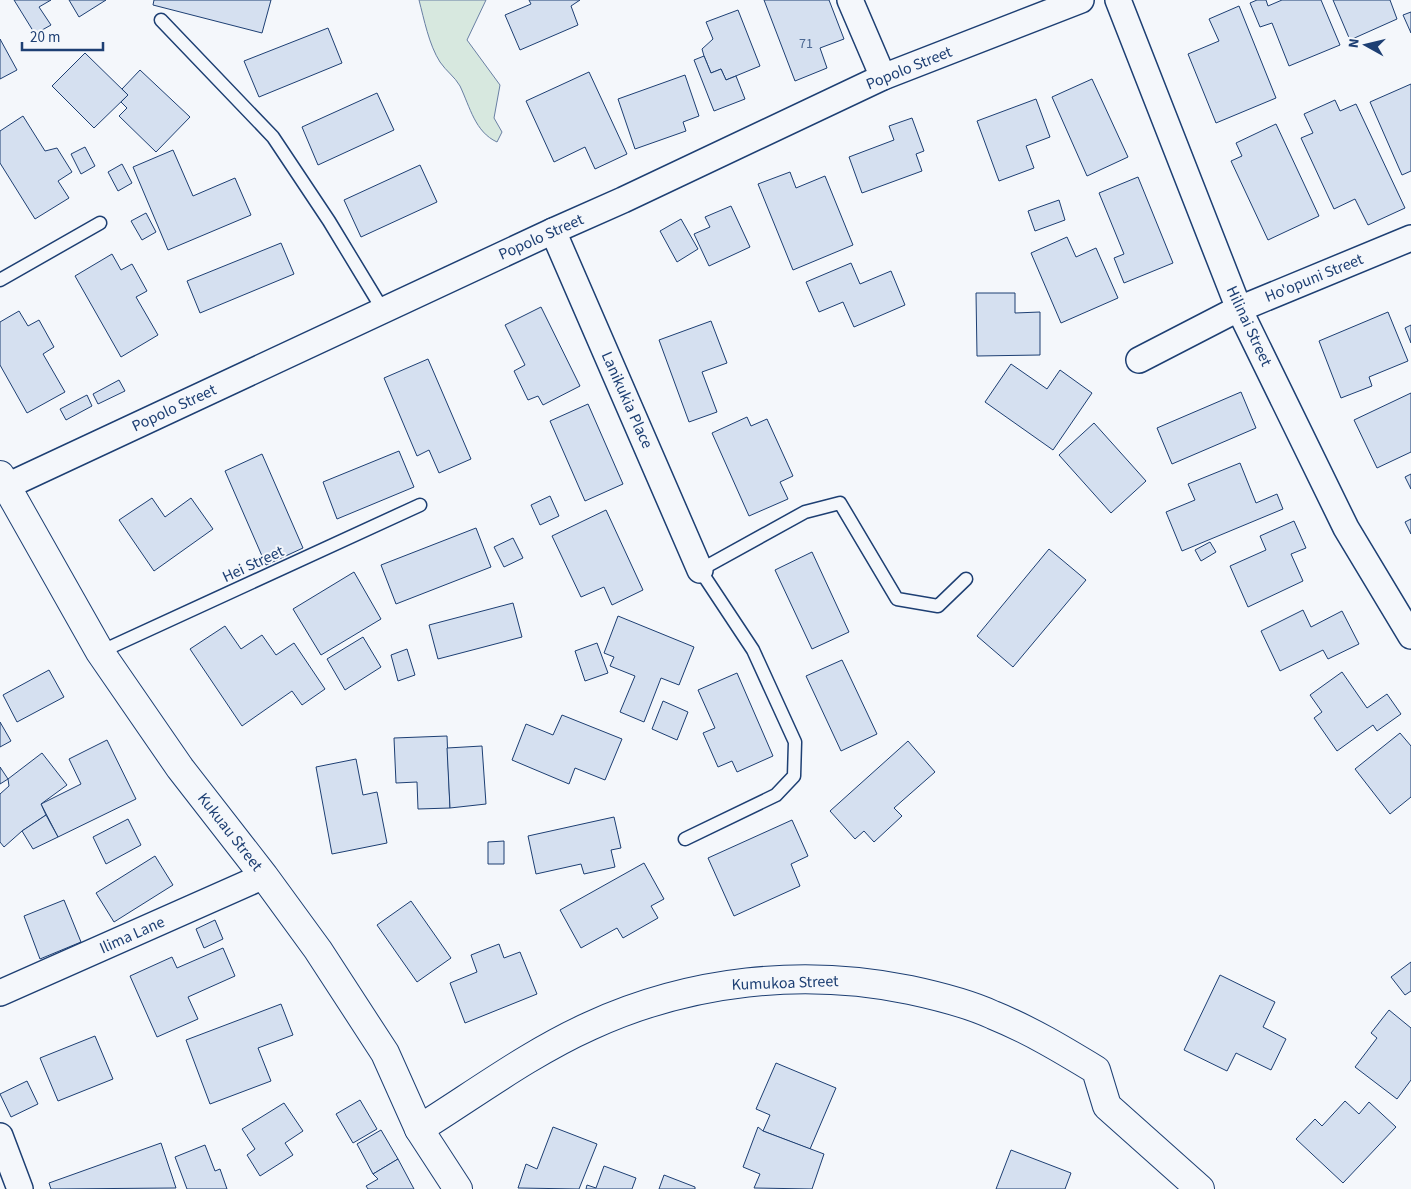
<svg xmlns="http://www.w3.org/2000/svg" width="1411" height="1189" viewBox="0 0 1411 1189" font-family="'Source Sans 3',sans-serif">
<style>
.green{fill:#d7e8df;stroke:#687fa3}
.building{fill:#d5e0f0;stroke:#1d3f73}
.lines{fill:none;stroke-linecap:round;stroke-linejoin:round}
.service-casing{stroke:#1d3f73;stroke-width:15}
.minor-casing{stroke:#1d3f73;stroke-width:28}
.tertiary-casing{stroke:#1d3f73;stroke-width:30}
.service{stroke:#f4f7fb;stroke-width:12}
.minor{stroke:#f4f7fb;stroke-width:25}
.tertiary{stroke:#f4f7fb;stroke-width:28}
.labels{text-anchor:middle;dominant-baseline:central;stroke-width:4;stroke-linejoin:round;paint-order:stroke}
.number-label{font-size:14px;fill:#4b6792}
.street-label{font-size:16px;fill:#1d3f73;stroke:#f4f7fb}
</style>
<rect width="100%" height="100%" fill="#f4f7fb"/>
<path class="green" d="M419,0H486L467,40L500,85L494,118L502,132L497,142C475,132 470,107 460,86C455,77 446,71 440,62C429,45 424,19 419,0Z"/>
<g class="building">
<polygon points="14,0 51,0 39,7 51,25 35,34"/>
<polygon points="69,0 106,0 79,17"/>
<polygon points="154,0 271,0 262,33 153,5"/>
<polygon points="529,0 580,0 571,6 578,25 520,50 505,15 531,4"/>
<polygon points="764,0 829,0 844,39 820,48 827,68 795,81"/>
<polygon points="1257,0 1266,0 1268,6 1282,0 1321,0 1340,45 1289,66 1272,23 1260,27 1250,3"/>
<polygon points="1333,0 1390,0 1397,19 1350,40"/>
<polygon points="1239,6 1276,98 1216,123 1188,54 1219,41 1209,19"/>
<polygon points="738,10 760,66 726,80 721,69 711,73 704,56 702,49 713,39 706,22"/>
<polygon points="1411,12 1411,33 1403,15"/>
<polygon points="328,28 342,63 259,97 244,61"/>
<polygon points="0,39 17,70 0,79"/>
<polygon points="85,53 128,95 94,128 52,86"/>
<polygon points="704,56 711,73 721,69 726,80 736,76 745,99 714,111 694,60"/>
<polygon points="140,70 190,117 156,152 119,116 127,108 121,102 128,95 122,89"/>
<polygon points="589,72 627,154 595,169 585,147 554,162 526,101"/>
<polygon points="685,75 699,116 683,122 686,131 635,149 618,99"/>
<polygon points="1092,79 1128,157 1087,176 1052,97"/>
<polygon points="1411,84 1411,171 1402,175 1370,102"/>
<polygon points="377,93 394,130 318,165 302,127"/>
<polygon points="1036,99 1050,137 1026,146 1034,168 999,181 977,121"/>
<polygon points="1335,100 1340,111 1356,104 1405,208 1368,225 1355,199 1334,209 1301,138 1313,133 1304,114"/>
<polygon points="23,116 45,151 57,148 72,172 58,181 69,198 35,219 0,163 0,131"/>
<polygon points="912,118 924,151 916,154 922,171 862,193 849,157 894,140 889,126"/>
<polygon points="1276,124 1319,216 1268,240 1231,161 1242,156 1236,143"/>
<polygon points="85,147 95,166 81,174 71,154"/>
<polygon points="173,150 193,196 235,178 251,215 168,250 133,167"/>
<polygon points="122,164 132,183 118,191 108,172"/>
<polygon points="420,165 437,202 361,237 344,200"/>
<polygon points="790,172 796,188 825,176 853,245 793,270 758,184"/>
<polygon points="1138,177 1173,263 1124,283 1114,258 1124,254 1099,193"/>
<polygon points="1059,200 1065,220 1035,231 1028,211"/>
<polygon points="731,206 750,247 709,266 694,234 710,227 705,217"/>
<polygon points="146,213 156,232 142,240 131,221"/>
<polygon points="681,219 698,249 677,262 660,231"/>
<polygon points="1067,237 1076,257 1096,248 1118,298 1061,323 1031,253"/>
<polygon points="281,243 294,274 200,313 187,281"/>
<polygon points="112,254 121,270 132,264 147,291 136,297 158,335 121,357 75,276"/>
<polygon points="851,263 860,284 891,271 905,305 854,327 843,302 819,312 806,282"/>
<polygon points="976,293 1015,293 1015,313 1040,312 1040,355 977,356"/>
<polygon points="541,307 580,386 543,405 538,396 528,400 514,371 525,365 505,325"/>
<polygon points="19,311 28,326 39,320 54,347 43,354 65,392 27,413 0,365 0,322"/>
<polygon points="1388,312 1408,361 1369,377 1372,386 1341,398 1319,341"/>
<polygon points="711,321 727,363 702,372 717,412 689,422 659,340"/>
<polygon points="1411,325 1411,343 1405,328"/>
<polygon points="428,359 471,459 439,473 429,450 417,456 384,378"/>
<polygon points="1011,364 1047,389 1060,370 1092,393 1053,450 985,402"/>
<polygon points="119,380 125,391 98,404 93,394"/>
<polygon points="1241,392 1256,428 1172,464 1157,428"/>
<polygon points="1411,393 1411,452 1377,468 1354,420"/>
<polygon points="87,395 92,406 66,420 60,409"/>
<polygon points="588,404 623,484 585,501 550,421"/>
<polygon points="747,417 751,426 767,419 793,476 780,482 788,499 749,516 712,433"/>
<polygon points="1094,423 1146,481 1111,513 1059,455"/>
<polygon points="399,451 414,487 337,519 323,482"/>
<polygon points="262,454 303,548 266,565 225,471"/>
<polygon points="1240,463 1256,503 1277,494 1283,509 1182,551 1166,512 1195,500 1188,484"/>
<polygon points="1411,474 1411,489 1405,477"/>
<polygon points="550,496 559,516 540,525 531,505"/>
<polygon points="152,498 165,517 191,498 213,529 154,571 119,520"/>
<polygon points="606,510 643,590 612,605 604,587 581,597 552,536"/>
<polygon points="1411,519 1411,534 1405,522"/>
<polygon points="1294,521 1306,548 1291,554 1303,581 1248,607 1230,566 1266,550 1260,536"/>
<polygon points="476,528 491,567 396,604 381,565"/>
<polygon points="513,538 523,558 504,567 494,547"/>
<polygon points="1210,542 1216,552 1201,561 1195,550"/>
<polygon points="1049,549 1086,580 1013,667 977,636"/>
<polygon points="812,552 849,632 812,649 775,570"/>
<polygon points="354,572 381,619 321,655 293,609"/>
<polygon points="513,603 522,637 438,659 429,625"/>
<polygon points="1303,610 1311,627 1342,611 1359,644 1328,659 1323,650 1280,671 1261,631"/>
<polygon points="618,616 694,647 679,685 661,678 644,722 620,712 635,676 610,666 614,657 604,653"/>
<polygon points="225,626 241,649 262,635 276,655 294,643 325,689 302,705 292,691 242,726 190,649"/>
<polygon points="363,637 381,667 345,690 327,659"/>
<polygon points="597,643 608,673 585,681 575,651"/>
<polygon points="407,649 415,675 398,681 391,655"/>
<polygon points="842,660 877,734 841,751 806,676"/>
<polygon points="49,670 64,697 17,722 3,695"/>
<polygon points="1342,672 1367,708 1387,694 1401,714 1377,731 1373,725 1337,751 1314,718 1322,712 1310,695"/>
<polygon points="737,673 773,756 737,772 732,761 718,767 703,733 715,728 698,690"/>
<polygon points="663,701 688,712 677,740 652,729"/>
<polygon points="562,715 622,739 605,780 575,768 569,784 512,760 526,724 553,735"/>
<polygon points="0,722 11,741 0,747"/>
<polygon points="1400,733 1411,746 1411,797 1390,814 1355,769"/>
<polygon points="447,736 450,808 418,809 417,782 396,783 394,738"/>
<polygon points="107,740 136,799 58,837 41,804 81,784 69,759"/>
<polygon points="908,741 935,772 894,808 902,816 874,842 864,831 855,839 830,811"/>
<polygon points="482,746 486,804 450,808 447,748"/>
<polygon points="42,753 67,785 41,804 46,815 22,831 4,847 0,842 0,794 9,786 8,779"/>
<polygon points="356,759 363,795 377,792 387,843 332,854 316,767"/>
<polygon points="0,767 8,779 0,784"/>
<polygon points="46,815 58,837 33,849 22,831"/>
<polygon points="614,817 621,848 611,850 615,867 584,874 581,864 536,874 528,836"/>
<polygon points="128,819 141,845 106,864 93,837"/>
<polygon points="792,820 808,856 791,864 800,886 734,916 708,858"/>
<polygon points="504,841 504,864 488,864 488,842"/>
<polygon points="155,856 173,885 114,922 96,893"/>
<polygon points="644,863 664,899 651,906 658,918 623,938 617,928 581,948 560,910"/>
<polygon points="64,900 81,942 40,959 24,916"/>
<polygon points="411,901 451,958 417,982 377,925"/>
<polygon points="215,920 223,939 204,948 196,929"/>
<polygon points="499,944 504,958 520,952 537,994 465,1023 450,983 477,972 471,955"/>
<polygon points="223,948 235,976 188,997 198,1019 157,1037 130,976 172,957 177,968"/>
<polygon points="1411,962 1411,991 1405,995 1391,977"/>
<polygon points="1220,975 1275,1002 1263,1027 1286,1039 1271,1070 1236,1053 1227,1071 1184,1050"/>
<polygon points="281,1004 293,1035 258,1048 271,1081 210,1104 186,1040"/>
<polygon points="1389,1010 1411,1028 1411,1080 1397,1099 1355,1067 1377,1038 1371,1033"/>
<polygon points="95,1036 113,1079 58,1101 40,1058"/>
<polygon points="776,1063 836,1088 810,1149 763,1131 770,1115 756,1109"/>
<polygon points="27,1081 38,1104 11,1117 0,1094"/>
<polygon points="360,1100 377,1129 353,1143 336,1114"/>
<polygon points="1345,1101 1359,1114 1369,1102 1396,1127 1343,1183 1296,1139 1315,1119 1322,1126"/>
<polygon points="284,1103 303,1131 285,1143 293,1155 260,1176 247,1155 255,1149 242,1129"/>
<polygon points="553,1127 597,1144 579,1189 518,1188 526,1164 537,1169"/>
<polygon points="758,1127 763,1131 824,1154 812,1189 754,1188 760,1174 743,1167"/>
<polygon points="381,1130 398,1159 373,1174 357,1144"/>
<polygon points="161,1143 176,1188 51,1189 49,1183"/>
<polygon points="205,1145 215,1171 220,1169 227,1189 187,1189 175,1157"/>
<polygon points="1011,1150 1071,1173 1065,1189 996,1189"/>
<polygon points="398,1159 414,1189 368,1189 366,1186 378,1179 373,1174"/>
<polygon points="604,1166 636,1178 632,1189 586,1189 587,1185 596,1188"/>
<polygon points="664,1175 695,1187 695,1189 659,1189"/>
</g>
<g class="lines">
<g class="service-casing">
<g id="service">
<polyline points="161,20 273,137 329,221 383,310"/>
<polyline points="0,280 100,223"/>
<polyline points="100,652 420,505"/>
<polyline points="685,839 776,795 794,776 795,742 753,650 700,570 805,512 840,503 897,599 938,606 966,579"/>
</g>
</g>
<g class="minor-casing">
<g id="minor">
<polyline points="850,0 883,77"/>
<polyline points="1118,0 1239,309 1346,528 1411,636"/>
<polyline points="553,231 700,570"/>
<polyline points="1139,360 1232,312 1411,238"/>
<polyline points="7,486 553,231 623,200 883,77 1081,0"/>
<polyline points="0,993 264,876"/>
<polyline points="0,1136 20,1189"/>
</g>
</g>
<g class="tertiary-casing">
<g id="tertiary">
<polyline points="0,475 100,652 180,768 264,876 318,950 385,1053 419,1129 458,1189"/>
<path d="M419,1129C475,1094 530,1053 590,1026C690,980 803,968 910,990C938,996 967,1003 993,1015C1030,1030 1063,1050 1096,1070L1107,1106L1200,1189"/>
</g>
</g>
<use href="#service" class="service"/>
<use href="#minor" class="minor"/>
<use href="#tertiary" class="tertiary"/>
</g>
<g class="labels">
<g class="number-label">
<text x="806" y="44">71</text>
</g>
<g class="street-label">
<text transform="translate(909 68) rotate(-22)">Popolo Street</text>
<text transform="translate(541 237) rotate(-24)">Popolo Street</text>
<text transform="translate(1314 278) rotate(-22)">Ho'opuni Street</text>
<text transform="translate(1249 326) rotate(65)">Hilinai Street</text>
<text transform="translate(627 400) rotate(66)">Lanikukia Place</text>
<text transform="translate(174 408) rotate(-25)">Popolo Street</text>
<text transform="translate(253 564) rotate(-25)">Hei Street</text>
<text transform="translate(230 832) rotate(52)">Kukuau Street</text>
<text transform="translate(132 935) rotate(-24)">Ilima Lane</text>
<text transform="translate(785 983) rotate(-2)">Kumukoa Street</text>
</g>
</g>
<g transform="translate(1366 45) rotate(278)" stroke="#f4f7fb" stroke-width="4" paint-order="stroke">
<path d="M0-4L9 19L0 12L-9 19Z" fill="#1d3f73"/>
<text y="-8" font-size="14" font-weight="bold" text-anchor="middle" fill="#1d3f73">N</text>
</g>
<path d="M22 42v8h81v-8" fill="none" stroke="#1d3f73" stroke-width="2.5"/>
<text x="30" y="42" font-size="15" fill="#1d3f73" stroke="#f4f7fb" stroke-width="4" paint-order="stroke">20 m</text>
</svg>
